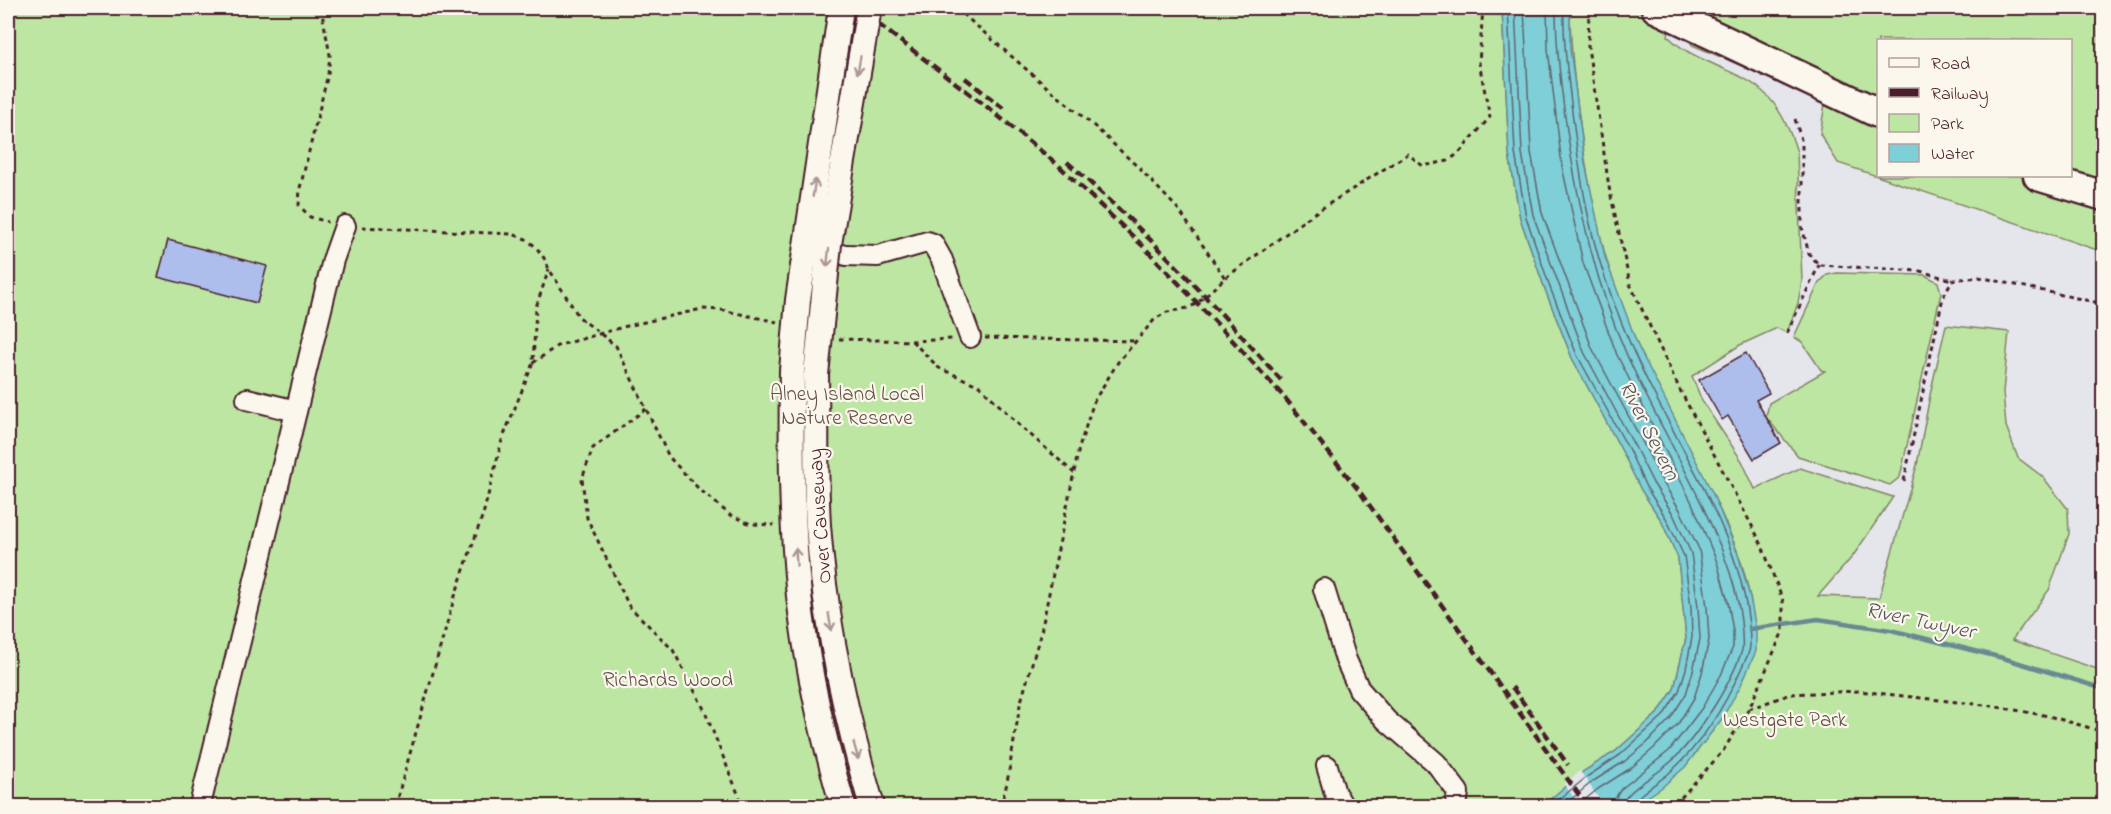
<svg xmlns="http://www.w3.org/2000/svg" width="2111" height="814" viewBox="0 0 2111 814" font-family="'Indie Flower',sans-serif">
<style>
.green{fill:#bce6a2;stroke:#838266;stroke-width:1.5;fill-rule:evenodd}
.water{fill:#7ecfd7;stroke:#698992;stroke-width:1.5}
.pier{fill:#e4e6ec}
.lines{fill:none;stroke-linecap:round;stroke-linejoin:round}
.shore{stroke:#5f6570;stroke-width:1.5}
.stream{stroke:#698992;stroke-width:4.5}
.building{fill:#adbeed;stroke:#4a1f2b;stroke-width:1.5}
.minor-casing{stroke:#4a1f2b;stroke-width:24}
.major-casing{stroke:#4a1f2b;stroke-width:28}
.highway-casing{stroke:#4a1f2b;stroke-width:33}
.path{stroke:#4a1f2b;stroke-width:3;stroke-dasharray:4.5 4.5;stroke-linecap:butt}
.minor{stroke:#fbf7ec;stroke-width:20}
.major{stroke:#fbf7ec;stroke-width:24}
.highway{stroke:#fbf7ec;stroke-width:28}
.rail{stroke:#4a1f2b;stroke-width:4.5;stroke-dasharray:9 4.5;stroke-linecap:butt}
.major-bridge-casing{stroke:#4a1f2b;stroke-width:28;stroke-linecap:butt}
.major-bridge{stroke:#fbf7ec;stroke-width:24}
.oneway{stroke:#ab9695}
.labels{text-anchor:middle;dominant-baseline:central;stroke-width:4.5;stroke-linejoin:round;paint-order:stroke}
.park-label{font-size:21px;fill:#665149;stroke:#fbf7ec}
.street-label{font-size:21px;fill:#4a1f2b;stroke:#fbf7ec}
.water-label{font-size:22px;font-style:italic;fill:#5a545f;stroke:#fbf7ec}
</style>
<rect width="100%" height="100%" fill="#e4e6ec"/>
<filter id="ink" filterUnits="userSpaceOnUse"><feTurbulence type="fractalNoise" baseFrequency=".0167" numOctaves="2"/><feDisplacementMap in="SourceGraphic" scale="12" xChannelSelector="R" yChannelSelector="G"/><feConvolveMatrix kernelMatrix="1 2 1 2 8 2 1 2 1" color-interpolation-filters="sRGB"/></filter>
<g filter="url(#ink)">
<g class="green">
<polygon points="8,8 1502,8 1509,154 1520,218 1546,292 1572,358 1623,453 1641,490 1661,520 1678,558 1686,638 1674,689 1659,712 1616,751 1584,771 1542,806 8,806"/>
<path d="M1570,8H2103V252L1838,163L1820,134L1827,92L1794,88L1692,45L1689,39L1670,28L1668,36C1680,49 1695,56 1711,63C1727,71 1746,77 1760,89C1779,104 1790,130 1797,152L1802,281L1798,303L1787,333L1777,328L1740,345L1692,376L1702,401L1742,461L1755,489L1800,468L1893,497L1853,556L1818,596L1879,598L1917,465L1931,390L1946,325L2009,332L2003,392L2006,426L2018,458L2043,477L2068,509L2069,534L2049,590L2012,640L2103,671V806H1596L1755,628C1751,603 1747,577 1738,553C1711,482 1670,417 1639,349C1605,276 1589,195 1579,116C1574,80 1570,44 1570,8ZM1878,40H2070V176H1878Z"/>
<polygon points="1837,273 1925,275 1938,282 1941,293 1900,477 1890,485 1798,456 1766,417 1769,403 1825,371 1821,370 1802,342 1794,337 1819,283 1827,275"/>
</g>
<polygon class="water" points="1502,8 1570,8 1570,48 1585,163 1605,257 1638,346 1713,494 1738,554 1750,597 1756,629 1756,651 1741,685 1721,720 1685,767 1661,788 1634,806 1542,806 1584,771 1616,751 1659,712 1674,689 1686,638 1678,558 1661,520 1641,490 1623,453 1572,358 1546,292 1520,218 1509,154"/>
<polygon class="pier" points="1580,771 1604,806 1580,806 1564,784"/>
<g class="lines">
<g class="shore">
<polyline points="1508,8 1515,153 1526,217 1551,290 1577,355 1629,450 1646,487 1666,518 1684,556 1691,607 1692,637 1686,669 1679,691 1663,716 1620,755 1588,776 1551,806"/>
<polyline points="1515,8 1522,153 1533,215 1584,352 1635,447 1653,483 1673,514 1691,553 1698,607 1700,639 1693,671 1686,694 1670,719 1647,743 1625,761 1592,782 1563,806"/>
<polyline points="1524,8 1531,152 1542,213 1592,348 1643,443 1661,479 1680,510 1699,549 1707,607 1709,639 1702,673 1694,698 1678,724 1653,749 1631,768 1598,789 1577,806"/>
<polyline points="1547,8 1548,49 1562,166 1583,263 1617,355 1692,503 1717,562 1728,602 1733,631 1733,647 1721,675 1702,708 1669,751 1621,789 1616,797 1615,806"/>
<path d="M1556,8C1556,44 1560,80 1565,116C1576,197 1593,278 1626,353C1653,415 1690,473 1716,536C1729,566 1740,599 1742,632C1742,638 1743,645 1742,650C1732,682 1699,734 1675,758C1661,772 1642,781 1629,794C1625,798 1624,802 1624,806"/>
<path d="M1564,8C1563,43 1568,77 1572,111C1578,161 1585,211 1599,259C1608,289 1620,320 1632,348C1672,442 1750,541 1750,646C1750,653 1745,660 1742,667C1725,706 1700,746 1668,774C1659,782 1633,797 1632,806"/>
</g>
<polyline class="stream" points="1750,629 1818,619 1891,630 2003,658 2104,689"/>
</g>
<g class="building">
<polygon points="168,240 267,266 257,303 158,277"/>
<polygon points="1746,353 1769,393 1756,400 1781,443 1754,459 1728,416 1722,420 1699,380"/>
</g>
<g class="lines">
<g class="minor-casing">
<g id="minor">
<polyline points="846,255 878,256 927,242 933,244 942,260 970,337"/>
<polyline points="247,399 296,411"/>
<polyline points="1324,589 1346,660 1359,689 1386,720 1436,763 1458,792 1456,806"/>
<polyline points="1327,766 1335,793 1343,806"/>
<polyline points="201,801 333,260 345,226"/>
</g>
</g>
<g class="major-casing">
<g id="major">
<path d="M792,371C791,446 791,521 799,596C807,667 823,738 843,806"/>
<path d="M816,375C817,425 815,475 818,525C825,621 845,715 872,806"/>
</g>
</g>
<g class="highway-casing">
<g id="highway">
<polyline points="1656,8 1878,113"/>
<polyline points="2038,176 2104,196"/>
</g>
</g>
<g class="path">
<polyline points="321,8 330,55 328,74 300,188 299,205 310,217 328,222"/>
<polyline points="956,8 1041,82 1094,126 1139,168 1178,209 1225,278"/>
<polyline points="1589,8 1588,47 1609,187 1630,284 1680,390 1761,543 1783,601 1783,631 1749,709 1723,751 1678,801 1669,806"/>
<polyline points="1795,119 1802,143 1802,227 1809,254 1819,265 1920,271 1952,280"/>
<polyline points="362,227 512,234 526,239 536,247 544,258 549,269 579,317 616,346 669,457 698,488 730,515 751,524 774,525"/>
<polyline points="1787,333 1819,265"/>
<polyline points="985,338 1137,341"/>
<polyline points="839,339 912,341 952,339"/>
<polyline points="912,341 939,368 980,386 1017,423 1074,473"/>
<polyline points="533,363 557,346 623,327 702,309 722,310 777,322"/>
<polyline points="646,409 593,448 582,479 587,518 629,606 673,650 703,707 743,806"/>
<polyline points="1904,481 1943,297 1952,280 1979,277 2104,304"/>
<polyline points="1749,709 1790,694 1859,691 1992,706 2049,716 2104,732"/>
<polyline points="395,806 454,599 484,511 502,440 533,363 536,307 549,269"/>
<polyline points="1001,806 1007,783 1020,705 1041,632 1079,448 1094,401 1118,362 1155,319 1167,312 1188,308 1196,304 1225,278 1313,214 1408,154 1423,166 1448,161 1459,153 1490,117 1479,63 1483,8"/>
</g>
<use href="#minor" class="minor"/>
<use href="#major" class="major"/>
<use href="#highway" class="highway"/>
<g class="rail">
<polyline points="857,8 986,106 1058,165 1144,247 1222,329 1285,398 1357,488 1587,806"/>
<polyline points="965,78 1003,108"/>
<path d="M1067,162C1144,229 1213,303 1281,380"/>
<polyline points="1512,687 1568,765"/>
</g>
<g class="major-bridge-casing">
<g id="major-bridge">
<polyline points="792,371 798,300 841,8"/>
<polyline points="816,375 829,244 869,8"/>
</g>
</g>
<use href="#major-bridge" class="major-bridge"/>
</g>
<defs><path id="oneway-shaft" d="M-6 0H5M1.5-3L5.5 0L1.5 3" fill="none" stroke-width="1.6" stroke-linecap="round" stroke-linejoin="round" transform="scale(1.5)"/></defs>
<g class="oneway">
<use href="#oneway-shaft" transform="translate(859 65) rotate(100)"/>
<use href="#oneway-shaft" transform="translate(814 188) rotate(-82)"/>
<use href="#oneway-shaft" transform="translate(828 258) rotate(96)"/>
<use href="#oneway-shaft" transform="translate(796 557) rotate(-94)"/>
<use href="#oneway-shaft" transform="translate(830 622) rotate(81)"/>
<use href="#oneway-shaft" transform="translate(856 751) rotate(74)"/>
</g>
</g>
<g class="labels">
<g class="park-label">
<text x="847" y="395">Alney Island Local<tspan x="847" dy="24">Nature Reserve</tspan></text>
<text x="668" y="681">Richards Wood</text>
<text x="1785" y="721">Westgate Park</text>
</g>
<g class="street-label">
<text transform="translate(821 516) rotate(-94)">Over Causeway</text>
</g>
<g class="water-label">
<text transform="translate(1648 431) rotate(63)">River Severn</text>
<text transform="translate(1920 622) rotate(12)">River Twyver</text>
</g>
</g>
<rect width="2111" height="814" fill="none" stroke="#fbf7ec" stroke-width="30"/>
<rect x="15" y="15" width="2081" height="784" fill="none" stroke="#4a1f2b" stroke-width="2" filter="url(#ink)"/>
<rect x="1877" y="39" width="195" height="138" fill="#fbf7ec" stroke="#b4a19f" stroke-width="1.5"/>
<rect x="1889" y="58" width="30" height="9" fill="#fbf7ec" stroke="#b4a19f" stroke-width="1.5"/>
<text x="1931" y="69" font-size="18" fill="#4a1f2b">Road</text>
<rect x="1889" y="88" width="30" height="9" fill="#4a1f2b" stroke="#b4a19f" stroke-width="1.5"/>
<text x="1931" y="99" font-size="18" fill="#4a1f2b">Railway</text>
<rect x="1889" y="114" width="30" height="18" fill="#bce6a2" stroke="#b4a19f" stroke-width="1.5"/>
<text x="1931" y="129" font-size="18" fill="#4a1f2b">Park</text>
<rect x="1889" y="144" width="30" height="18" fill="#7ecfd7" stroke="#b4a19f" stroke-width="1.5"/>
<text x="1931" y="159" font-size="18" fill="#4a1f2b">Water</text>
</svg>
